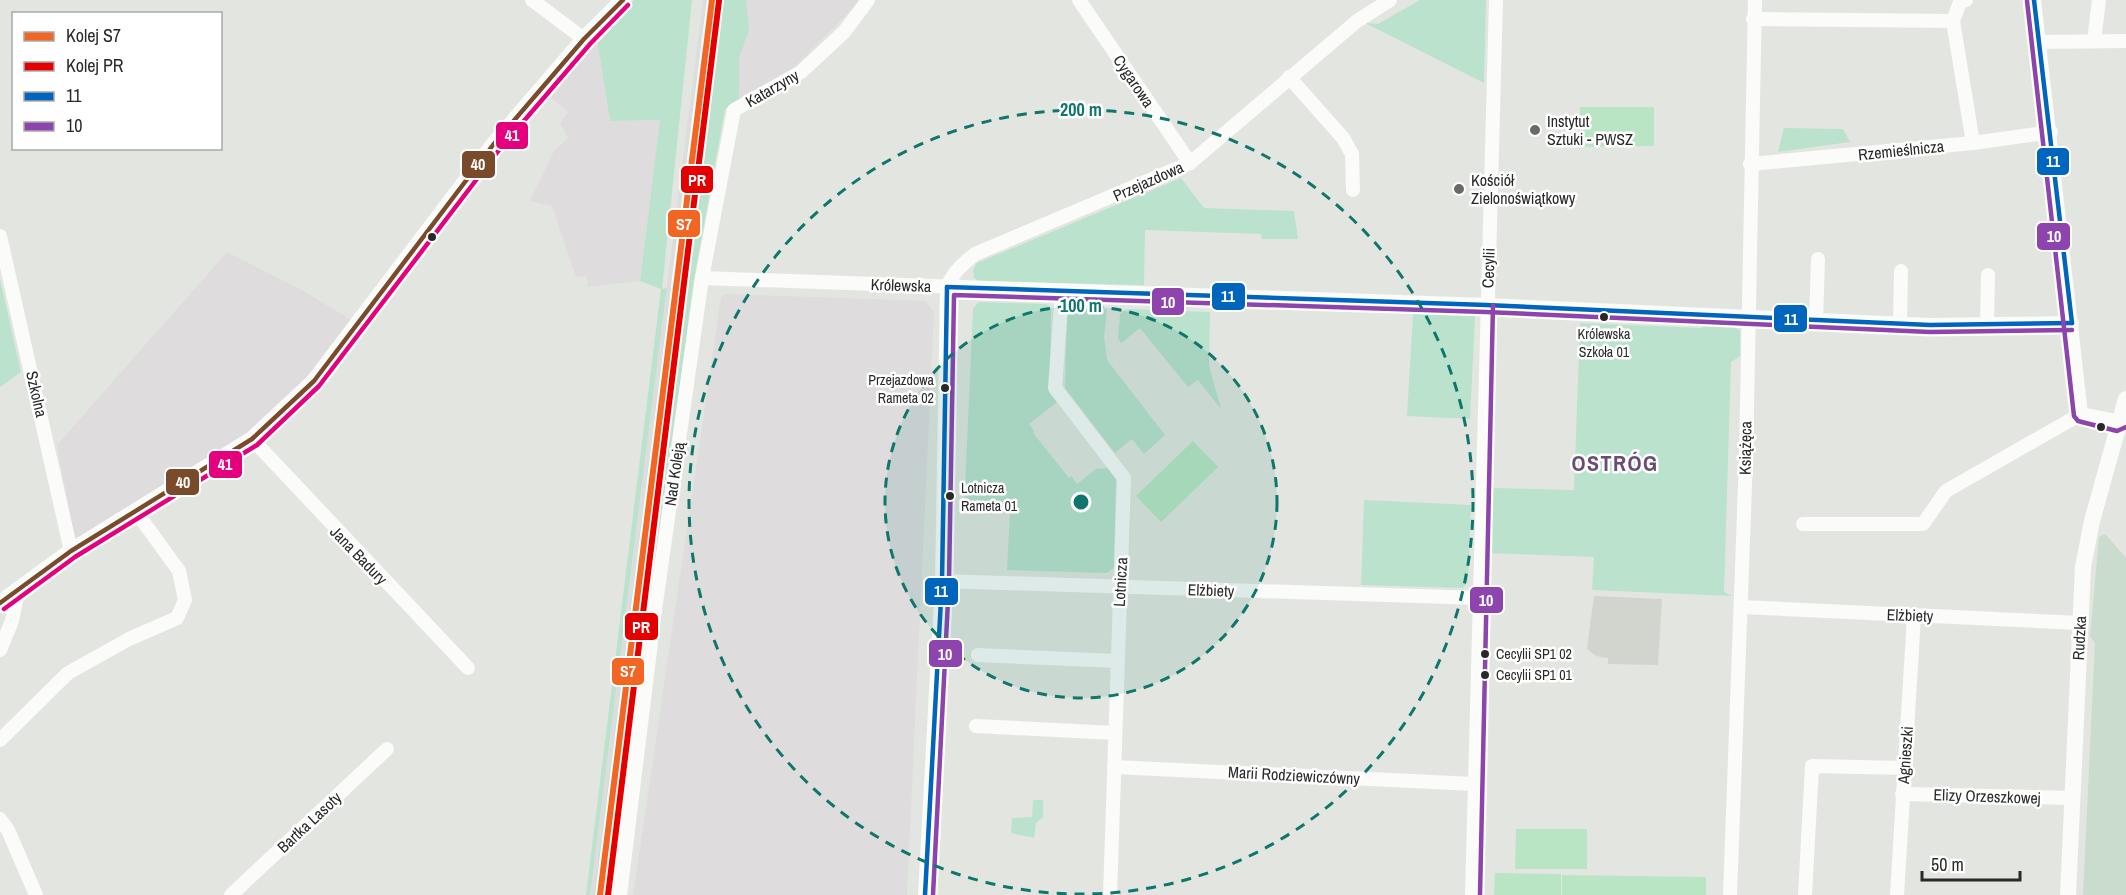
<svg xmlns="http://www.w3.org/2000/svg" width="2126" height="895" viewBox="0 0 2126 895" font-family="'Archivo Narrow',sans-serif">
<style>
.industrial{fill:#dfdcdd}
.green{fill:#bbe2cd}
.cemetery{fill:#c9dcce}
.pitch{fill:#bae5c4}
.plaza{fill:#d1d5ce}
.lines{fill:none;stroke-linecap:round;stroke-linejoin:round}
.minor{stroke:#fbfbfa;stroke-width:14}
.tertiary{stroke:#fbfbfa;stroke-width:16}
.rail{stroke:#deddde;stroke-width:4}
.bus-1-casing{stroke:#fff;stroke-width:9}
.bus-2-casing{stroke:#fff;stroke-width:9}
.bus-3-casing{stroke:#fff;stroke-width:9}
.bus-4-casing{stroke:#fff;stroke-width:9}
.bus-1{stroke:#0065bd;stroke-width:4.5}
.bus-2{stroke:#8e44ad;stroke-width:4.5}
.bus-3{stroke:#7a4b2a;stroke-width:4.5}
.bus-4{stroke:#e5007d;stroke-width:4.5}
.rail-1-casing{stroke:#fff;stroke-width:10}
.rail-2-casing{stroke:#fff;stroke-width:10}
.rail-1{stroke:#f26522;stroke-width:6}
.rail-2{stroke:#e50000;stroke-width:6}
.ring{fill:none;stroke:#0f766e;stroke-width:3;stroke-dasharray:10 8}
.poi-dot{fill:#6a6b69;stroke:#fff;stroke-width:2}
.bus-dot{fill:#292929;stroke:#fff;stroke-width:2}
.labels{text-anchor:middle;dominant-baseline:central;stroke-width:5;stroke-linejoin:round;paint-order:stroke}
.bus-label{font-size:14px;fill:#292929;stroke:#fff;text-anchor:start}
.street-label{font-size:16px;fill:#292929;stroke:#fff}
.poi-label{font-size:16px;fill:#292929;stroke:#fff;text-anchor:start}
.district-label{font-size:22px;font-weight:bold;letter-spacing:1.5px;fill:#694d76;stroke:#fff}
.centre{fill:#0f766e;stroke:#fff;stroke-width:3}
.ring-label{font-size:18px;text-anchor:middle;font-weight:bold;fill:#0f766e;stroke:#fff;stroke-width:5;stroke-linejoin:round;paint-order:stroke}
.line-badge{stroke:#fff;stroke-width:2}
.badge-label{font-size:16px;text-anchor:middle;font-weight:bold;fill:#fff}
</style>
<rect width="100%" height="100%" fill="#e3e6e0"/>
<g class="industrial">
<polygon points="718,0 861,0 795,67 739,100 705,113"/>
<polygon points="597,39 610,121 660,120 640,281 588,287 586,276 576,277 552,206 530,201 554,151 568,138 560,123 568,112 547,94"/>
<polygon points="227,252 298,288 353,321 309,379 249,436 75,542 57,445"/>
<polygon points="727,294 926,301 934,312 907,895 633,895 721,297"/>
</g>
<g class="green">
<polygon points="634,0 692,0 662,289 673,287 705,113 719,0 746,0 749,30 739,58 739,100 725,109 693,285 615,895 586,895 661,289 640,281 660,120 610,121 597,39"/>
<polygon points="1420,0 1486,0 1484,83 1365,23 1378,24"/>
<polygon points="1784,128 1843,129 1850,142 1778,152"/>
<polygon points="1181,178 1204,208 1294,211 1298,239 1262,239 1261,234 1145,230 1144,285 979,281 974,278 973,270 977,263"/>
<polygon points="0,279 21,372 0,387"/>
<polygon points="979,302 1046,304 1051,307 1050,394 1057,402 1029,424 1034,431 1033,433 1069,478 1071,476 1077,484 1096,469 1110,468 1116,478 1114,568 1107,573 1007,570 1010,512 964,512 973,308"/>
<polygon points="1071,305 1107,309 1104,337 1107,360 1165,435 1144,454 1132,439 1115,453 1065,388 1067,309"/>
<polygon points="1126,309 1210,312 1209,366 1221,409 1198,380 1188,387 1140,328 1121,343 1118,338 1120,314"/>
<polygon points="1413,313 1475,316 1470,419 1407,416"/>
<path d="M1580,323L1701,328C1713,321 1728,323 1740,330V356L1731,362L1724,592L1732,596L1592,590L1594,557L1488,553L1491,488L1574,490Z"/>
<polygon points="1364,500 1471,505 1468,583 1462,588 1361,585"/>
<polygon points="1033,800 1043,800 1043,817 1036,823 1034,838 1011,833 1012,818 1032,817"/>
</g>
<polygon class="cemetery" points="2105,534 2126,558 2126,895 2083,895 2095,642 2090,637 2099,537"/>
<g class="pitch">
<polygon points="1580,107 1654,107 1654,146 1581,147"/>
<polygon points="1193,441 1218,467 1161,522 1136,496"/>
<polygon points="1516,829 1587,829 1587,869 1515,869"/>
<polygon points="1495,873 1561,874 1561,895 1494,895"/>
<polygon points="1562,875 1706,877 1706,895 1562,895"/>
</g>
<polygon class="plaza" points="1594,596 1662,599 1658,665 1608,664 1608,658 1596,656 1587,649"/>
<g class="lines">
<g class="minor">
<polyline points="532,0 584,39"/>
<polyline points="1079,0 1190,163"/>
<polyline points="1966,0 1960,2 1953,21 1973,143"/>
<polyline points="2034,0 2081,414 2126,423"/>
<polyline points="1753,19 1953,21"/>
<polyline points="2094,41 2099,0"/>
<polyline points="2039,42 2126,41"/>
<polyline points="1289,77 1343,138 1352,154 1353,190"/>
<polyline points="1750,164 1973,143 2051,132"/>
<polyline points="0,236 71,551"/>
<polyline points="702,278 1486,305 1930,325 2072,323"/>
<polyline points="1062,292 1055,388 1124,478 1110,895"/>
<polyline points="1816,321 1818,259"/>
<polyline points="1900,323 1901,271"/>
<polyline points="1987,325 1988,275"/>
<polyline points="252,439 468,668"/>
<polyline points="1803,524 1923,524 1946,491 2081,414"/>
<polyline points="942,581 1480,598"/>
<polyline points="1741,607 2080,623"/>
<polyline points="0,650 12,621 18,590"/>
<polyline points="978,655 1117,661"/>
<polyline points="976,726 1114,733"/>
<polyline points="0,740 68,673 129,639 177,618 185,600 179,571 137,513"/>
<polyline points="1114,767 1474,784"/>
<polyline points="1902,794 2072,798"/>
<polyline points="0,819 8,830 36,895"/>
<polyline points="231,895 387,749"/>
<polyline points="620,895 655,610 702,278 734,110 801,72 844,32 868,0"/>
<path d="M925,895L942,581L947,287C953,272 963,264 975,254L1190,163L1357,21L1390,0"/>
<polyline points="1472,895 1496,0"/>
<polyline points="1730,895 1746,458 1755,0"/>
<polyline points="1805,895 1812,766 1904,768"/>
<polyline points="1897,895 1914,616"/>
</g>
<g class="tertiary">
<polyline points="0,603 71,551 252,439 314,381 493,145 584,39 623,0"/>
<polyline points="2068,895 2083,567 2092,521 2126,399"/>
</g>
<polyline class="rail" points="592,895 705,0"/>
<g class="bus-1-casing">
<g id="bus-1">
<polyline points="2034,0 2072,323"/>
<polyline points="947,287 1486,305 1930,325 2072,323"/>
<polyline points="925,895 942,581 947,287"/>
</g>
</g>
<g class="bus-2-casing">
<g id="bus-2">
<polyline points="2027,1 2074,416 2078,421 2117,431 2126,427"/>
<polyline points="933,895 949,581 954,295 1486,312 1930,332 2072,330"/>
<polyline points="1480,895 1493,305"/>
</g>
</g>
<g class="bus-3-casing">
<polyline id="bus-3" points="0,603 71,551 252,439 314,381 493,145 584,39 623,0"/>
</g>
<g class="bus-4-casing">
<polyline id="bus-4" points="4,609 75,557 257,445 319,386 499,150 590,44 628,5"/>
</g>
<use href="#bus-1" class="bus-1"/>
<use href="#bus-2" class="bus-2"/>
<use href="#bus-3" class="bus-3"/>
<use href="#bus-4" class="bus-4"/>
<g class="rail-1-casing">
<polyline id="rail-1" points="600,895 712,0"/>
</g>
<g class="rail-2-casing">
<polyline id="rail-2" points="608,895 719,1"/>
</g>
<use href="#rail-1" class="rail-1"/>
<use href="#rail-2" class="rail-2"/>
</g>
<circle cx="1081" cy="502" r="196" fill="#0f766e" fill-opacity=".12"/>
<g class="ring">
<circle cx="1081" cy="502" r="196"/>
<circle cx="1081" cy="502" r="392"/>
</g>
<g class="poi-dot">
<circle cx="1535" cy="130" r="6"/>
<circle cx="1459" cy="189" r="6"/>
</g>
<g class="bus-dot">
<circle cx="432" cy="237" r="5"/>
<circle cx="1604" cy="317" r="5"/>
<circle cx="945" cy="388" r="5"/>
<circle cx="2101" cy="427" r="5"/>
<circle cx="950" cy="496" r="5"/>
<circle cx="1485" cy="654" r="5"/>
<circle cx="1485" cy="675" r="5"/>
</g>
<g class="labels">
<g class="bus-label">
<text x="1604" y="334" text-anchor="middle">Królewska<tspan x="1604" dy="18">Szkoła 01</tspan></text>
<text x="934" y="380" text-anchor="end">Przejazdowa<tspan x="934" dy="18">Rameta 02</tspan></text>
<text x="961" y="488">Lotnicza<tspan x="961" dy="18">Rameta 01</tspan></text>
<text x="1496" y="654">Cecylii SP1 02</text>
<text x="1496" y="675">Cecylii SP1 01</text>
</g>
<g class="street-label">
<text transform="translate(1134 81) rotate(56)">Cygarowa</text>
<text transform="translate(772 88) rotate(-30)">Katarzyny</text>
<text transform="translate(1901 150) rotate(-6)">Rzemieślnicza</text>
<text transform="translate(1148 181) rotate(-24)">Przejazdowa</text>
<text transform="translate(1488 268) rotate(-88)">Cecylii</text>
<text transform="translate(901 285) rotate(2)">Królewska</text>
<text transform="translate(37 394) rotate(77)">Szkolna</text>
<text transform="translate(1745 448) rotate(-89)">Książęca</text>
<text transform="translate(674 474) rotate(-82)">Nad Koleją</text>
<text transform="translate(359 555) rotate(46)">Jana Badury</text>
<text transform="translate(1120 582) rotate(-87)">Lotnicza</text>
<text transform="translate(1211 590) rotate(2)">Elżbiety</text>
<text transform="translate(1910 615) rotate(2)">Elżbiety</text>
<text transform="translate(2079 638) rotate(-87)">Rudzka</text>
<text transform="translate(1905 755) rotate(-86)">Agnieszki</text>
<text transform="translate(1294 775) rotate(3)">Marii Rodziewiczówny</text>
<text transform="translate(1987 796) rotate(2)">Elizy Orzeszkowej</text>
<text transform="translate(309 822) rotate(-43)">Bartka Lasoty</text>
</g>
<g class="poi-label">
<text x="1547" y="121">Instytut<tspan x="1547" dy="18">Sztuki - PWSZ</tspan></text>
<text x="1471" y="180">Kościół<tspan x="1471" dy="18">Zielonoświątkowy</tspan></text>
</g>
<g class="district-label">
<text x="1615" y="463">OSTRÓG</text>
</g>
</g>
<circle cx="1081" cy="502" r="9" class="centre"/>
<g class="ring-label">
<text x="1081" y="116">200 m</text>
<text x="1081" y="312">100 m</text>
</g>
<g class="line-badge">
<rect x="495" y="121" width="34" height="29" rx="6" fill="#e5007d"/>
<rect x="2036" y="147" width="34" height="29" rx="6" fill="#0065bd"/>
<rect x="461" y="150" width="35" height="29" rx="6" fill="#7a4b2a"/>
<rect x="680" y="165" width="34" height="29" rx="6" fill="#e50000"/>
<rect x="667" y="209" width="34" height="29" rx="6" fill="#f26522"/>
<rect x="2036" y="222" width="35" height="29" rx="6" fill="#8e44ad"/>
<rect x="1211" y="282" width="35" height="29" rx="6" fill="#0065bd"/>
<rect x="1151" y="287" width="34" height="29" rx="6" fill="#8e44ad"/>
<rect x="1773" y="304" width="35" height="29" rx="6" fill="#0065bd"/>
<rect x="208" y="450" width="35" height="29" rx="6" fill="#e5007d"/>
<rect x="165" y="468" width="35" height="28" rx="6" fill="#7a4b2a"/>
<rect x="924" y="577" width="35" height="29" rx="6" fill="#0065bd"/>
<rect x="1469" y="586" width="35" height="28" rx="6" fill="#8e44ad"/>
<rect x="624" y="612" width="35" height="29" rx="6" fill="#e50000"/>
<rect x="928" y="639" width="35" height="29" rx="6" fill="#8e44ad"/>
<rect x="611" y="657" width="34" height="29" rx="6" fill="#f26522"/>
</g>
<g class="badge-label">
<text x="512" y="141">41</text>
<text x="2053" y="167">11</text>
<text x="478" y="170">40</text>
<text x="697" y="186">PR</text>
<text x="684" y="230">S7</text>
<text x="2054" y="242">10</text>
<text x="1228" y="302">11</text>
<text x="1168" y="308">10</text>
<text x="1791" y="325">11</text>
<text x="225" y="470">41</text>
<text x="183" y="488">40</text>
<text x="941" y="597">11</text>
<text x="1486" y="606">10</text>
<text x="641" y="633">PR</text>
<text x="945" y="660">10</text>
<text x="628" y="677">S7</text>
</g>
<rect x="12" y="12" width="210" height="138" fill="#ffffff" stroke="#a9a9a9" stroke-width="1.5"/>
<rect x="24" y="32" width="30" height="9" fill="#f26522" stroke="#a9a9a9" stroke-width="1.5"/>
<text x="66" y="42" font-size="18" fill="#292929">Kolej S7</text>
<rect x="24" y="62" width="30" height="9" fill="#e50000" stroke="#a9a9a9" stroke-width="1.5"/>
<text x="66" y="72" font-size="18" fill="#292929">Kolej PR</text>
<rect x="24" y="92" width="30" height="9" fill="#0065bd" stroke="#a9a9a9" stroke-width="1.5"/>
<text x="66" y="102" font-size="18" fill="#292929">11</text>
<rect x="24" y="122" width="30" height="9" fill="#8e44ad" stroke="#a9a9a9" stroke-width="1.5"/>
<text x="66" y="132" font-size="18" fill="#292929">10</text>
<path d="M1922 871v9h98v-9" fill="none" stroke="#292929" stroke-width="3"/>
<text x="1931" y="871" font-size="18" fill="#292929" stroke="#ffffff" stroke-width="4.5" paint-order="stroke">50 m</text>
</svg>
